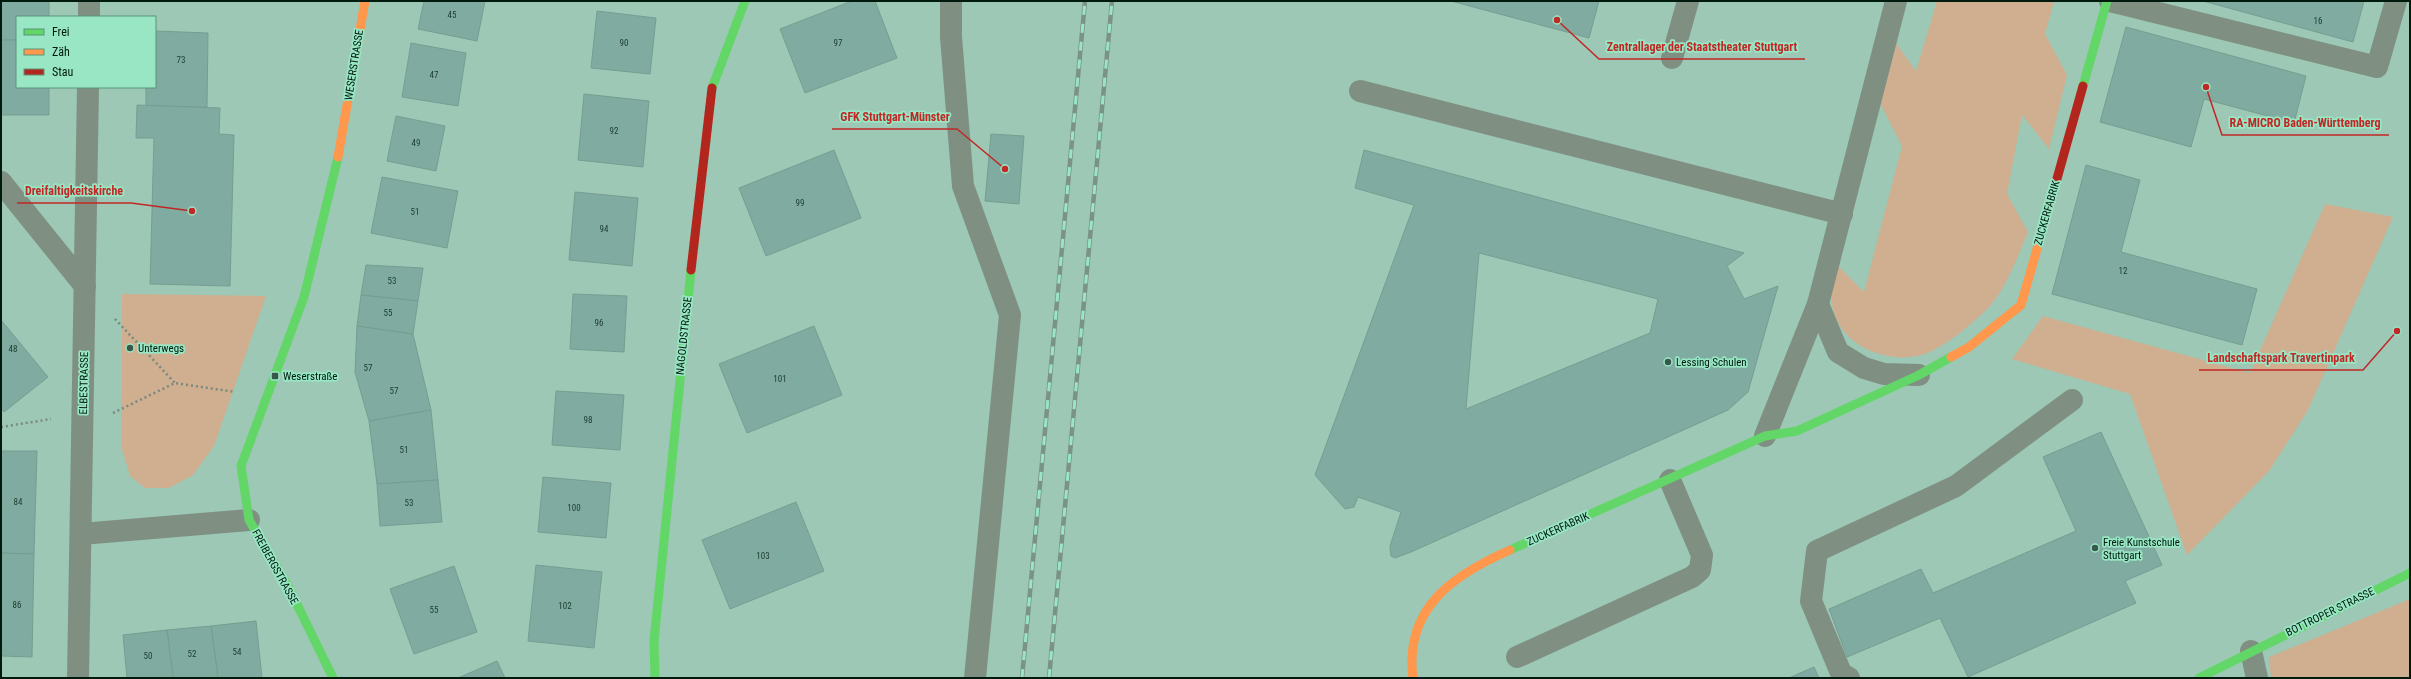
<svg xmlns="http://www.w3.org/2000/svg" width="2411" height="679" viewBox="0 0 2411 679" font-family="'Roboto Condensed',sans-serif">
<style>
.green{fill:#cfaf8f}
.building{fill:#7faba0;stroke:#779d92;fill-rule:evenodd}
.lines{fill:none;stroke-linecap:round;stroke-linejoin:round}
.path{stroke:#788a7e;stroke-width:2.5;stroke-dasharray:2 3;stroke-linecap:butt}
.lane{stroke:#7f9082;stroke-width:22}
.street{stroke:#7f9082;stroke-width:22}
.fast{stroke:#63d668;stroke-width:9}
.slow{stroke:#ff974d;stroke-width:9}
.jam{stroke:#b3261e;stroke-width:9}
.rail-casing{stroke:#7b9286;stroke-width:4.5}
.rail{stroke:#98e6c4;stroke-width:3;stroke-dasharray:9;stroke-linecap:butt}
.poi-dot{fill:#375748;stroke:#98e6c4;stroke-width:1.5}
.labels{text-anchor:middle;dominant-baseline:central;stroke-width:3.5;stroke-linejoin:round;paint-order:stroke}
.number-label{font-size:9px;fill:#203e32}
.street-label{font-size:11px;fill:#001a0e;stroke:#98e6c4}
.poi-label{font-size:11px;fill:#001a0e;stroke:#98e6c4;text-anchor:start}
.leader{fill:none;stroke:#c12725;stroke-width:1.5}
.callout-dot{fill:#c12725;stroke:#98e6c4;stroke-width:1.5}
.callout-label{font-size:12px;text-anchor:middle;font-weight:bold;fill:#c12725;stroke:#98e6c4;stroke-width:3.5;stroke-linejoin:round;paint-order:stroke}
</style>
<rect width="100%" height="100%" fill="#9cc8b5"/>
<g class="green">
<path d="M1937,1H2054L2045,34L2067,75L2049,149L2022,115L2007,194L2028,232C2016,259 2006,292 1983,313C1968,327 1950,342 1932,351C1897,368 1842,350 1833,309C1829,295 1834,279 1836,264L1864,292L1902,146L1879,101L1895,42L1916,71Z"/>
<polygon points="2325,204 2393,217 2308,410 2269,471 2187,555 2130,394 2012,359 2043,316 2250,373"/>
<polygon points="122,294 266,296 214,446 193,475 169,488 145,488 130,476 121,446"/>
<polygon points="2410,599 2410,678 2271,678 2269,657"/>
</g>
<g class="building">
<polygon points="1,1 49,1 49,17 17,17 17,40 1,40"/>
<polygon points="424,1 485,1 477,41 418,29"/>
<polygon points="852,1 875,1 897,58 805,93 780,29"/>
<polygon points="1451,1 1599,1 1589,38"/>
<polygon points="2203,1 2364,1 2353,42"/>
<polygon points="597,11 656,18 650,74 591,68"/>
<polygon points="2126,27 2306,76 2294,123 2204,99 2191,147 2100,122"/>
<polygon points="155,31 208,33 207,107 146,106 146,87 155,87"/>
<polygon points="1,40 17,40 17,87 49,87 49,115 1,115"/>
<polygon points="411,43 466,53 458,106 402,97"/>
<polygon points="584,94 649,101 643,167 578,160"/>
<polygon points="137,105 220,108 219,134 234,135 230,286 150,284 154,138 136,138"/>
<polygon points="396,116 445,126 436,171 387,161"/>
<polygon points="991,134 1024,136 1019,204 985,201"/>
<polygon points="834,150 861,218 766,256 739,188"/>
<path d="M1364,150L1744,253L1727,266L1744,299L1778,286L1748,392L1728,410L1411,552L1395,558L1391,556L1390,546L1401,512L1358,497L1354,507L1345,509L1315,475L1414,205L1355,188ZM1479,253L1658,299L1650,333L1466,409Z"/>
<polygon points="2086,165 2140,180 2121,252 2257,289 2242,345 2052,294"/>
<polygon points="382,177 458,191 447,248 371,233"/>
<polygon points="575,192 638,198 632,266 569,260"/>
<polygon points="366,265 423,268 418,301 361,295"/>
<polygon points="573,294 627,296 624,352 570,349"/>
<polygon points="361,295 418,301 413,334 357,326"/>
<polygon points="1,320 48,377 4,412 1,408"/>
<polygon points="357,326 413,334 431,410 369,421 355,372"/>
<polygon points="814,326 842,395 747,433 719,364"/>
<polygon points="556,391 624,395 620,450 552,445"/>
<polygon points="431,410 438,480 377,484 369,421"/>
<polygon points="2101,432 2162,565 2125,581 2136,603 1968,677 1940,618 1847,657 1829,609 1921,569 1933,593 2076,531 2043,457"/>
<polygon points="1,451 37,451 34,554 1,553"/>
<polygon points="543,477 611,483 606,538 538,532"/>
<polygon points="438,480 442,522 380,526 377,484"/>
<polygon points="796,502 824,571 730,609 702,540"/>
<polygon points="1,553 34,554 32,657 1,656"/>
<polygon points="536,565 602,572 594,648 528,641"/>
<polygon points="454,566 477,632 414,654 390,589"/>
<polygon points="256,621 262,678 218,678 211,626"/>
<polygon points="211,626 218,678 173,678 167,630"/>
<polygon points="167,630 173,678 127,678 123,635"/>
<polygon points="497,661 505,678 458,678"/>
<polygon points="1814,667 1819,678 1789,678"/>
</g>
<g class="lines">
<g class="path">
<polyline points="115,319 175,383"/>
<polyline points="113,413 175,383 235,392"/>
<polyline points="1,427 51,419"/>
</g>
<g class="lane">
<polyline points="951,1 951,37 963,186 1010,315 975,678"/>
<polyline points="2110,1 2377,67 2396,1"/>
<polyline points="1672,58 1688,1"/>
<polyline points="1360,91 1842,214"/>
<polyline points="1517,657 1692,577 1700,570 1702,555 1670,480"/>
<polyline points="1849,678 1841,673 1811,601 1817,551 1956,486 2072,400"/>
</g>
<g class="street">
<polyline points="89,17 89,1"/>
<polyline points="1,182 85,286"/>
<polyline points="1818,304 1838,352 1864,368 1884,374 1919,375"/>
<polyline points="1765,436 1818,304 1896,1"/>
<polyline points="81,534 249,520"/>
<polyline points="2251,651 2257,678"/>
<polyline points="78,678 88,87"/>
</g>
<g class="fast">
<polyline points="2083,86 2107,1"/>
<polyline points="712,88 745,1"/>
<polyline points="1510,550 1765,436 1797,431 1919,375 1951,357"/>
<polyline points="333,678 288,586 249,520 241,466 304,297 338,157"/>
<polyline points="655,678 654,641 691,270"/>
<polyline points="2199,678 2410,573"/>
</g>
<g class="slow">
<polyline points="338,157 365,1"/>
<polyline points="1951,357 1969,347 2021,305 2051,200"/>
<path d="M1413,678C1404,608 1453,575 1510,550"/>
</g>
<g class="jam">
<polyline points="2051,200 2083,86"/>
<polyline points="691,270 712,88"/>
</g>
<g class="rail-casing">
<g id="rail">
<polyline points="1022,678 1085,1"/>
<polyline points="1049,678 1112,1"/>
</g>
</g>
<use href="#rail" class="rail"/>
</g>
<g class="poi-dot">
<circle cx="130" cy="348" r="4"/>
<circle cx="1668" cy="362" r="4"/>
<rect x="271" y="372" width="8" height="8" rx="2"/>
<circle cx="2095" cy="548" r="4"/>
</g>
<g class="labels">
<g class="number-label">
<text x="452" y="15">45</text>
<text x="2318" y="21">16</text>
<text x="624" y="43">90</text>
<text x="838" y="43">97</text>
<text x="181" y="60">73</text>
<text x="434" y="75">47</text>
<text x="614" y="131">92</text>
<text x="416" y="143">49</text>
<text x="800" y="203">99</text>
<text x="415" y="212">51</text>
<text x="604" y="229">94</text>
<text x="2123" y="271">12</text>
<text x="392" y="281">53</text>
<text x="388" y="313">55</text>
<text x="599" y="323">96</text>
<text x="13" y="349">48</text>
<text x="368" y="368">57</text>
<text x="780" y="379">101</text>
<text x="394" y="391">57</text>
<text x="588" y="420">98</text>
<text x="404" y="450">51</text>
<text x="18" y="502">84</text>
<text x="409" y="503">53</text>
<text x="574" y="508">100</text>
<text x="763" y="556">103</text>
<text x="17" y="605">86</text>
<text x="565" y="606">102</text>
<text x="434" y="610">55</text>
<text x="237" y="652">54</text>
<text x="192" y="654">52</text>
<text x="148" y="656">50</text>
</g>
<g class="street-label">
<text transform="translate(354 65) rotate(-81)">WESERSTRASSE</text>
<text transform="translate(2047 213) rotate(-74)">ZUCKERFABRIK</text>
<text transform="translate(684 336) rotate(-84)">NAGOLDSTRASSE</text>
<text transform="translate(84 383) rotate(-89)">ELBESTRASSE</text>
<text transform="translate(1558 529) rotate(-24)">ZUCKERFABRIK</text>
<text transform="translate(275 567) rotate(61)">FREIBERGSTRASSE</text>
<text transform="translate(2330 612) rotate(-26)">BOTTROPER STRASSE</text>
</g>
<g class="poi-label">
<text x="138" y="348">Unterwegs</text>
<text x="1676" y="362">Lessing Schulen</text>
<text x="283" y="376">Weserstraße</text>
<text x="2103" y="542">Freie Kunstschule<tspan x="2103" dy="13">Stuttgart</tspan></text>
</g>
</g>
<path class="leader" d="M1557 20L1599 59H1805M1005 169L957 129H832M2206 87L2222 135H2389M192 211L131 203H17M2397 331L2363 370H2199"/>
<g class="callout-dot">
<circle cx="1557" cy="20" r="4"/>
<circle cx="1005" cy="169" r="4"/>
<circle cx="2206" cy="87" r="4"/>
<circle cx="192" cy="211" r="4"/>
<circle cx="2397" cy="331" r="4"/>
</g>
<g class="callout-label">
<text x="1702" y="51">Zentrallager der Staatstheater Stuttgart</text>
<text x="895" y="121">GFK Stuttgart-Münster</text>
<text x="2305" y="127">RA-MICRO Baden-Württemberg</text>
<text x="74" y="195">Dreifaltigkeitskirche</text>
<text x="2281" y="362">Landschaftspark Travertinpark</text>
</g>
<rect width="2411" height="679" fill="none" stroke="#001a0e" stroke-width="4"/>
<rect x="16" y="16" width="140" height="72" fill="#98e6c4" stroke="#5b947b"/>
<rect x="24" y="29" width="20" height="6" fill="#63d668" stroke="#5b947b"/>
<text x="52" y="36" font-size="12" fill="#001a0e">Frei</text>
<rect x="24" y="49" width="20" height="6" fill="#ff974d" stroke="#5b947b"/>
<text x="52" y="56" font-size="12" fill="#001a0e">Zäh</text>
<rect x="24" y="69" width="20" height="6" fill="#b3261e" stroke="#5b947b"/>
<text x="52" y="76" font-size="12" fill="#001a0e">Stau</text>
</svg>
